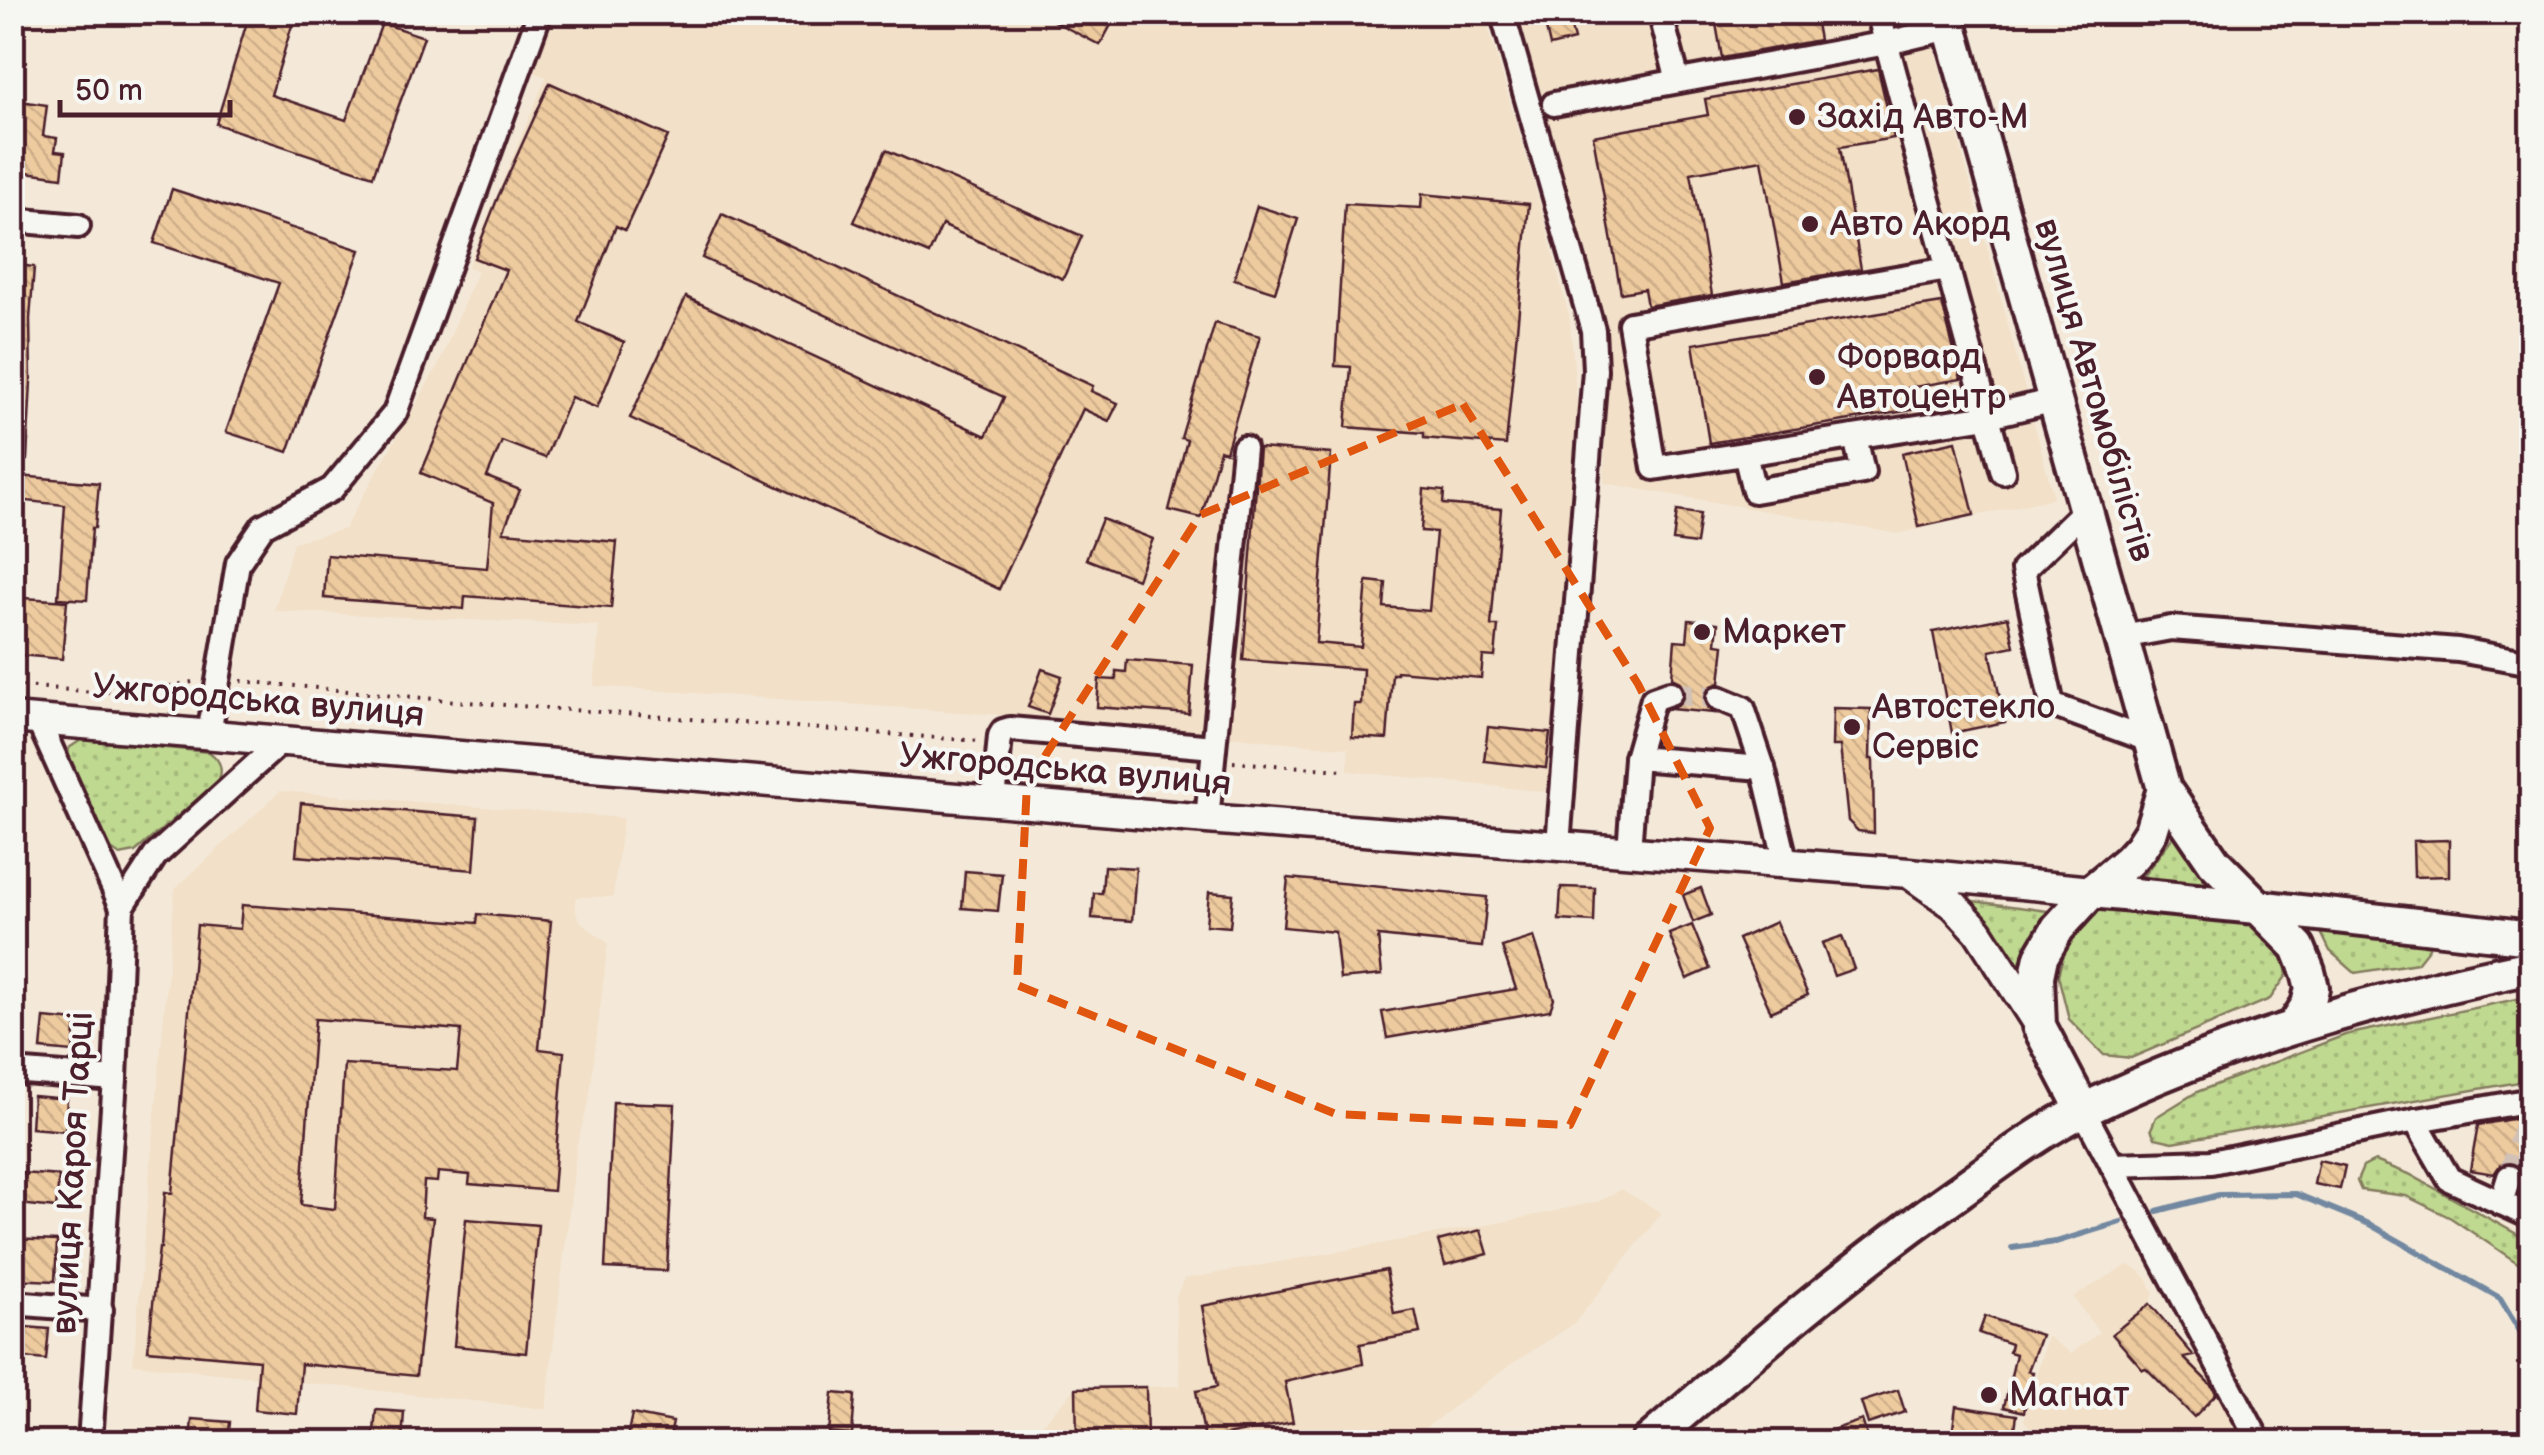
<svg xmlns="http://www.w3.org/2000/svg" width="2544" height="1455" viewBox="0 0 2544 1455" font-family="'Balsamiq Sans',sans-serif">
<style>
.built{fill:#f2e0c8}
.grass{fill:url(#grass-dots);stroke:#847c5e;stroke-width:2.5}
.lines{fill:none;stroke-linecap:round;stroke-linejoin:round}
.stream{stroke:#7288a0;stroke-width:6}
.building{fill:url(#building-back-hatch);stroke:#4a1f2b;stroke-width:2.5;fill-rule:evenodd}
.minor-tunnel{stroke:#d2c1b6;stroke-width:22;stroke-dasharray:22 11;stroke-linecap:butt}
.minor-casing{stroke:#4a1f2b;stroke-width:30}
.major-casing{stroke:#4a1f2b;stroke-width:35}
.highway-casing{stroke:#4a1f2b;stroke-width:40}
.path{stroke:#4a1f2b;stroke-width:4;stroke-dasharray:2.5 8;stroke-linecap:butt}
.minor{stroke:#f6f6f2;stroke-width:22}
.major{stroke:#f6f6f2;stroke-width:28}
.highway{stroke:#f6f6f2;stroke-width:32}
.marked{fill:none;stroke:#e0560e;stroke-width:8;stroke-dasharray:20 12;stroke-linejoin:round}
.poi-dot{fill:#4a1f2b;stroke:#f6f6f2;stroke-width:4}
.labels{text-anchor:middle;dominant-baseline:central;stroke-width:8;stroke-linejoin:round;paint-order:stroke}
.poi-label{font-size:35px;fill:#4a1f2b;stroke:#f6f6f2;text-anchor:start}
.street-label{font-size:35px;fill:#4a1f2b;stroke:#f6f6f2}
</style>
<defs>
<pattern id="grass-dots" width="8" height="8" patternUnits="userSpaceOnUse" patternTransform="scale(2.5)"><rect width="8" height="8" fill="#bfd990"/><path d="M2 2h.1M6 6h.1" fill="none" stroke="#a6ba7c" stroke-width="1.8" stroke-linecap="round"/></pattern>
<pattern id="building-back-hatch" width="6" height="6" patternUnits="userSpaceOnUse" patternTransform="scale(2.5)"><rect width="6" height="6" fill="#eecb9f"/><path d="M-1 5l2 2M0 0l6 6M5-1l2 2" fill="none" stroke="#ceae89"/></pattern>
</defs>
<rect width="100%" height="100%" fill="#f4e9d9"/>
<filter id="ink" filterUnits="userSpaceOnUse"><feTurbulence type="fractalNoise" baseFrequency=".01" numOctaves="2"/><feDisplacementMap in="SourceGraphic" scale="20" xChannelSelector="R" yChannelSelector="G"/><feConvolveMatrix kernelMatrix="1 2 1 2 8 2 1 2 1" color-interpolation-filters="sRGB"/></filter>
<g filter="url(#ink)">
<g class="built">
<polygon points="552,13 1484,13 1545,221 1570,321 1581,449 1547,792 1348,771 1348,748 1016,716 594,686 599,626 274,611 293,542 344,529 439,364 477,271 467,267 546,77 532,71"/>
<polygon points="1517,13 1925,13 2054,498 1898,534 1604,483 1608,339"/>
<polygon points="2531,638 2531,829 2518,828"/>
<polygon points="280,791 623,818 613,897 576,897 576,912 581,922 608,943 589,1102 577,1145 546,1409 133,1364 175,889"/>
<polygon points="1621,1189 1662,1213 1574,1324 1513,1363 1406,1442 1025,1442 1076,1388 1180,1386 1175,1298 1184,1279 1508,1221 1600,1201"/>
<polygon points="2127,1265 2139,1270 2148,1280 2154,1293 2150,1304 2189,1350 2204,1357 2251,1442 2041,1442 2024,1420 2047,1336 2071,1353 2099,1333 2073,1297"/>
</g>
<g class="grass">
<path d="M81,740L209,752C221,760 224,771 217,783L135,852L120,855L111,849L67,762L69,748Z"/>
<polygon points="2179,829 2208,887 2137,884"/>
<polygon points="1973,901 2063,913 2025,979"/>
<polygon points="2099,909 2249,920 2283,953 2287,975 2270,999 2131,1058 2104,1055 2069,1019 2058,975 2068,939"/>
<polygon points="2318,926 2427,935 2429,948 2417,963 2355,973 2330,951"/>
<polygon points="2531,996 2531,1080 2173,1142 2155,1138 2151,1129 2156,1117 2197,1092 2345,1035"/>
<polygon points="2375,1161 2409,1174 2531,1242 2531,1272 2451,1218 2406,1196 2361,1190 2357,1181 2363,1167"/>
</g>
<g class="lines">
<g class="stream">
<polyline points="2157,1211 2219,1195 2296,1194 2369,1224 2500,1298 2532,1351"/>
<polyline points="2012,1248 2056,1242 2121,1222"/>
</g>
</g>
<g class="building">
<polygon points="250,12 296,12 271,95 346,120 382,23 424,37 373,176 216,124"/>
<polygon points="1036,12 1118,12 1100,45"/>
<polygon points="1542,12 1567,12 1574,40 1550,46"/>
<polygon points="1714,12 1814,12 1819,40 1722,58"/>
<polygon points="1878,69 1894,138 1840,147 1861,269 1784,282 1762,160 1691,173 1712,295 1647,306 1644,289 1621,293 1593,136 1708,115 1705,99"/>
<polygon points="550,83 668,136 625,230 616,226 578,322 624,342 597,408 571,397 545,458 502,441 487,477 520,490 503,532 617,542 611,608 465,596 464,609 324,598 327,555 487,568 493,503 421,473 506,270 474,258 498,197"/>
<polygon points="20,101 47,105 43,136 57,138 55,151 65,152 62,177 12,170"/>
<polygon points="886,150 1082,236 1063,279 942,225 929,254 854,222"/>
<polygon points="172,189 360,250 288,452 226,432 279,283 154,243"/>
<polygon points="1422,194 1529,204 1506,445 1424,438 1424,433 1346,427 1351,367 1335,366 1345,204 1421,208"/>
<polygon points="1257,206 1298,219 1275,292 1234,279"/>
<polygon points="722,214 1093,386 1091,391 1118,403 1109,421 1083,409 999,589 630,418 686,297 986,436 1004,397 702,258"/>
<polygon points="12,264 34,267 30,319 31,381 27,460 12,459"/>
<polygon points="1942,303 1961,379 1908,388 1912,410 1709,443 1693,344"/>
<polygon points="1215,323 1260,336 1226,452 1220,450 1201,518 1169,510 1187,440 1181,438"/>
<polygon points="1956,441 1974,515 1919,527 1902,453"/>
<polygon points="1259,448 1331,454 1316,643 1361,647 1367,581 1386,583 1384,607 1429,611 1436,532 1421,531 1424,489 1444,491 1443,504 1501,509 1491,626 1498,626 1495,657 1483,656 1481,678 1397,671 1397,674 1392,674 1387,739 1352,737 1354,704 1361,704 1363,669 1243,660"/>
<polygon points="19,476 99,483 95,528 92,528 87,600 58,598 65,505 17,500"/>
<polygon points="1677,511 1700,514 1696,544 1673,541"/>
<polygon points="1102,519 1153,539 1137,579 1086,559"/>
<polygon points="24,598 67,601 62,659 20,655"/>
<polygon points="2008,617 2014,646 1990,651 2005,722 1952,733 1933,632"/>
<polygon points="1689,620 1718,623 1716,644 1724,645 1720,683 1709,687 1704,699 1708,708 1715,713 1671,709 1681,703 1684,697 1684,689 1680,682 1672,678 1675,640 1687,641"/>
<polygon points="1127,660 1193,665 1189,714 1097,707 1099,679 1116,680 1116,671 1126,672"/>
<polygon points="1042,669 1062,676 1048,714 1028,707"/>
<polygon points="1833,708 1871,709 1870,759 1873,759 1874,833 1858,831 1848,821 1840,746 1832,746"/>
<polygon points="1488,727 1550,733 1546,768 1484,761"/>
<polygon points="301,803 478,817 474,870 296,856"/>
<polygon points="2449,840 2449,876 2414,877 2413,841"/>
<polygon points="1104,866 1136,868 1132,921 1092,918 1094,893 1102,893"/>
<polygon points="965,871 1002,874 998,911 962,908"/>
<polygon points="1288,878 1487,897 1482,947 1378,936 1382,975 1340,979 1335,932 1283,927"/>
<polygon points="1561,887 1595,888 1594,922 1559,920"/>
<polygon points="1701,888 1711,915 1693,922 1683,895"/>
<polygon points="1209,892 1233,894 1230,927 1206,925"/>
<path d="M242,905L477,923L478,914L551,921L539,1049L564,1052L553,1191L469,1184L470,1175L438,1172L437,1182L424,1181L422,1217L433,1218L416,1376L301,1364L297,1414L255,1410L259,1360L148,1350L159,1248H161L165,1192L172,1193L197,925L240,929ZM315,1019L461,1030L457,1071L344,1064L335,1209L301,1205Z"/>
<polygon points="1776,922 1808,995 1771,1012 1738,939"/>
<polygon points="1692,925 1710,969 1687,979 1669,934"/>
<polygon points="1842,936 1854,969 1834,976 1822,943"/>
<polygon points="1534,937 1554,999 1550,1010 1387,1038 1382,1012 1516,989 1502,947"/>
<polygon points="44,1018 76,1021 73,1052 41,1049"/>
<polygon points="33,1096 67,1099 65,1131 31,1128"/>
<polygon points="613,1102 675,1104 667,1271 605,1268"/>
<polygon points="2512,1119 2532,1123 2532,1181 2524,1180 2521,1168 2512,1162 2500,1165 2494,1174 2470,1170 2478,1125"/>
<polygon points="2319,1160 2345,1166 2340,1189 2314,1184"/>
<polygon points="22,1173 59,1176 56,1208 19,1204"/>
<polygon points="466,1219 538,1225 526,1353 454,1346"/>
<polygon points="1481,1230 1488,1254 1445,1265 1438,1241"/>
<polygon points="12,1239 57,1241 55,1281 12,1279"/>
<polygon points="1386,1270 1394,1314 1415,1310 1420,1333 1360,1344 1363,1364 1285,1382 1293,1422 1205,1439 1196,1391 1217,1387 1202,1306"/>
<polygon points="2150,1304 2194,1356 2184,1358 2213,1387 2216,1394 2194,1417 2146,1368 2143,1369 2112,1334"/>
<polygon points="1985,1316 2041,1335 2028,1371 2033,1372 2024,1412 2004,1407 2016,1354 2009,1352 2011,1344 1979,1333"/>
<polygon points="13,1326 49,1329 46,1360 12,1357"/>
<polygon points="1146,1387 1147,1442 1077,1442 1076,1388"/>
<polygon points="1898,1390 1905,1412 1868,1424 1861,1402"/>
<polygon points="833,1393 855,1395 852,1435 829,1433"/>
<polygon points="1956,1406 2017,1415 2013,1442 1951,1442"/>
<polygon points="376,1410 404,1412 402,1442 373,1442"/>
<polygon points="632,1414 673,1422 669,1442 626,1442"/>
<polygon points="192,1419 230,1422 228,1442 190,1442"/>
<polygon points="1862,1420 1868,1439 1856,1442 1806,1442 1805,1439"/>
</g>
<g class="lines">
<g class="minor-tunnel">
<polyline points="1670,693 1719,698"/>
<polyline points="2509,1177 2526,1122"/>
</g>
<g class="minor-casing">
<g id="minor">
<polyline points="1502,12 1593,330 1595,370 1558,845"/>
<polyline points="1660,12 1678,81"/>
<polyline points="1878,12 2003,472"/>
<polyline points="1554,104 1887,43 1950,28"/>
<polyline points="12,220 78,226"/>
<polyline points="1948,269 1630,324 1654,468 1988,416 2056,400"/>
<polyline points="1745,454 1754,491 1863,472 1855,437"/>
<polyline points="2086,509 2023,570 2052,705 2151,741"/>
<polyline points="2122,637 2171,628 2458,650 2532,663"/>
<polyline points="1719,698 1743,708 1763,768"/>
<polyline points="38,720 122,907 115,1079 90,1442"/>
<polyline points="209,734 238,563 263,526 332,489 395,413 540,12"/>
<polyline points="1636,758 1653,699 1670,693"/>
<polyline points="994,801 1000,736 1003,731 1010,729 1214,747"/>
<polyline points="1207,819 1244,448"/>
<polyline points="1629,850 1636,758 1763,768 1786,863"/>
<polyline points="122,907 155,856 283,740"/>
<polyline points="12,1071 115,1079"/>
<polyline points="2083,1110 2259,1442"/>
<polyline points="2415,1120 2449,1179 2532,1217"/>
<polyline points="2112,1165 2211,1162 2395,1124 2532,1100"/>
<polyline points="2501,1203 2509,1177"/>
<polyline points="12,1303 101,1310"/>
</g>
</g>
<g class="major-casing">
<g id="major">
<polyline points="12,718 1207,819 1909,873 2092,891"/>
<polyline points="1910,874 1954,905 1978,931 2039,1026"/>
</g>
</g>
<g class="highway-casing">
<g id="highway">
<polyline points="1946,12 2164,789 2214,862 2298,947 2308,972 2312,988 2308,1005 2295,1025"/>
<polyline points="2092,891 2257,907 2532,938"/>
<polyline points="2083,1110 2039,1026 2037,976 2041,957 2058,928 2092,891 2128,861 2140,848 2151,831 2164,789"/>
<path d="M1648,1442C1749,1355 1850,1268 1960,1191C2000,1162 2041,1130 2086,1109C2227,1040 2378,999 2532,967"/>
</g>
</g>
<g class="path">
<polyline points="241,681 467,702 979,741"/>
<polyline points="12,685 94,692 171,686 197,681"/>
<polyline points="1233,762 1342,770"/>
</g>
<use href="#minor" class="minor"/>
<use href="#major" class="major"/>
<use href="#highway" class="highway"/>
</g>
</g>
<path class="marked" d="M1463,404L1638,684L1710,828L1570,1125L1336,1114L1017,985L1027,784L1200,515Z"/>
<g class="poi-dot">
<circle cx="1797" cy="117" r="10"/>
<circle cx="1810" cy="224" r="10"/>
<circle cx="1817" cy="377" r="10"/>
<circle cx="1702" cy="632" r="10"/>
<circle cx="1852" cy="727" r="10"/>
<circle cx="1989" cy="1395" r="10"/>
</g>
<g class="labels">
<g class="poi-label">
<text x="1817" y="117">Захід Авто-М</text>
<text x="1830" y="224">Авто Акорд</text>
<text x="1837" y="357">Форвард<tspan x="1837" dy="40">Автоцентр</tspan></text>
<text x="1722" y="632">Маркет</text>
<text x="1872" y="707">Автостекло<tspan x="1872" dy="40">Сервіс</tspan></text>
<text x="2009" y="1395">Магнат</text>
</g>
<g class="street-label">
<text transform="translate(2094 390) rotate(74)">вулиця Автомобілістів</text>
<text transform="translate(258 701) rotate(5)">Ужгородська вулиця</text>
<text transform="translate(1065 770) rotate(5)">Ужгородська вулиця</text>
<text transform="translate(73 1173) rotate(-87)">вулиця Кароя Тарці</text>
</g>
</g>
<rect width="2544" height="1455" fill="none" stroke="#f6f6f2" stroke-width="50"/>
<rect x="25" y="25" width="2494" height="1405" fill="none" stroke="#4a1f2b" stroke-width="4" filter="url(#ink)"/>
<path d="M60 100v15h170v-15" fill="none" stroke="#4a1f2b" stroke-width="5"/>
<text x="75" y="100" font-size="30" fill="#4a1f2b" stroke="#f6f6f2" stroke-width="8" paint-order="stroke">50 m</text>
</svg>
